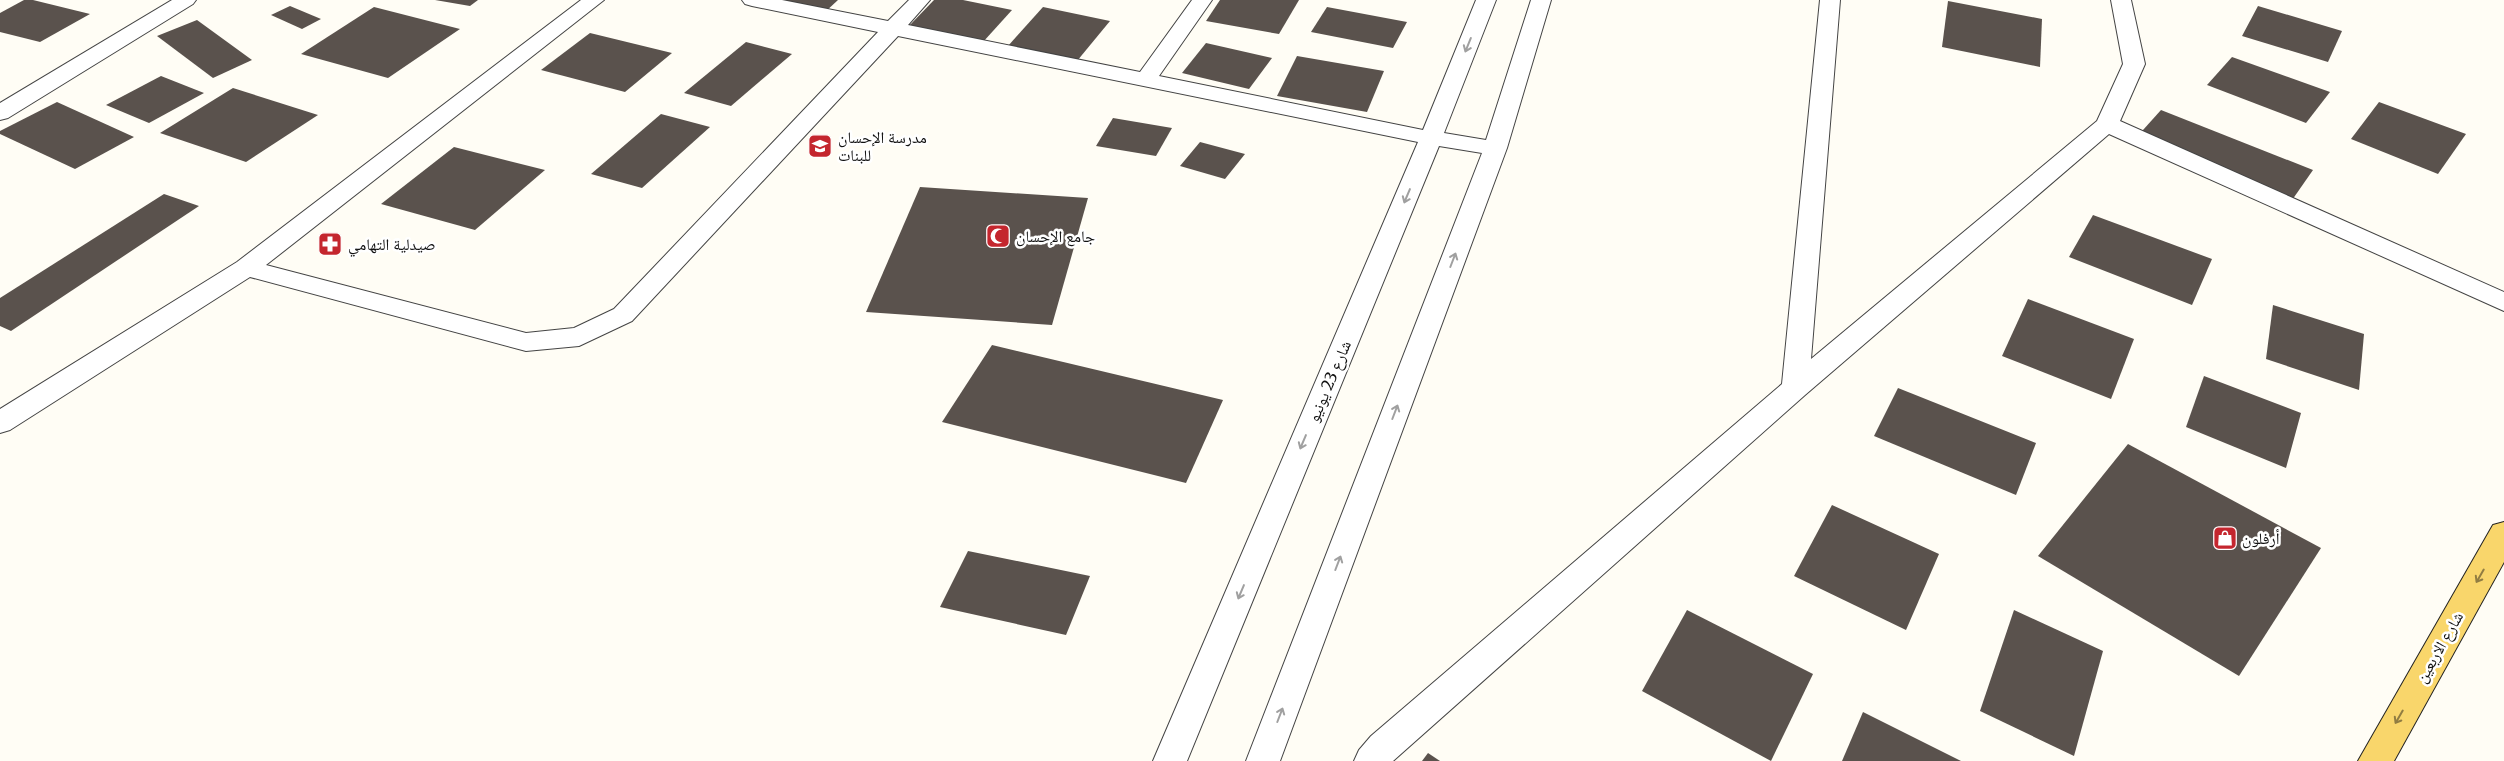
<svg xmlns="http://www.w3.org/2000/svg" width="2504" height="761" viewBox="0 0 2504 761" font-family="Merriweather,'Noto Naskh Arabic',serif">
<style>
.building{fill:#5a524d}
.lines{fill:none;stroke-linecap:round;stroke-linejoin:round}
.minor-casing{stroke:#444;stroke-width:2}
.major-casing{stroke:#222;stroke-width:2}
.minor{fill:#fff;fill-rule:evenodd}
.major{fill:#f9d66b;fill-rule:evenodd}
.oneway{stroke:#a0a0a0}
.oneway2{stroke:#917d42}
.labels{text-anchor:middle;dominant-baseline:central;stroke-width:5;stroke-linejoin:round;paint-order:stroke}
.poi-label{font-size:16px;fill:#111;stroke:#fff;text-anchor:start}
.street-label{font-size:16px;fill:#111;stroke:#fff}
</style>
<rect width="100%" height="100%" fill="#fffdf5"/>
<g class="building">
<polygon points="24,0 33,0 90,14 40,42 0,32 0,13"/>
<polygon points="435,0 478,0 470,6"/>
<polygon points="772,0 838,0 824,13"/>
<polygon points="934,0 963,0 1012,10 983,42 908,27"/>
<polygon points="1220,0 1299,0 1279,34 1206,21"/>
<polygon points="1948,1 2042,19 2040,67 1942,47"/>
<polygon points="290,6 321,19 302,29 271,15"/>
<polygon points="2258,6 2342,31 2328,62 2242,36"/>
<polygon points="374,7 460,29 388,78 301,54"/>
<polygon points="1043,7 1110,21 1077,61 1008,46"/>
<polygon points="1327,7 1407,22 1393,48 1311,32"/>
<polygon points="197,20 252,60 213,78 157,36"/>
<polygon points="590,33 672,53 625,92 541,70"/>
<polygon points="746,42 792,54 731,106 684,93"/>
<polygon points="1206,43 1272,58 1249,89 1182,73"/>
<polygon points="1297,56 1384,71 1367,112 1277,96"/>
<polygon points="2232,57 2330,92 2306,123 2207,85"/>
<polygon points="161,76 204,93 149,123 106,105"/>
<polygon points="233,88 318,115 246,162 160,133"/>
<polygon points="57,102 134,137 75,169 0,134 0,131"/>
<polygon points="2379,102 2466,134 2438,174 2351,139"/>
<polygon points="2161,110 2313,170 2290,203 2134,140"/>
<polygon points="661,114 710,127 642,188 591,174"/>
<polygon points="1113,118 1172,128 1156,156 1096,146"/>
<polygon points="1200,142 1245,154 1225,179 1180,166"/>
<polygon points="454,147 545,170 475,230 381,204"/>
<polygon points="920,187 1088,198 1052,325 866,312"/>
<polygon points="164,194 199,206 11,331 0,326 0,298"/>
<polygon points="2093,215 2212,259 2192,305 2069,257"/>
<polygon points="2028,299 2134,339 2111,399 2002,356"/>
<polygon points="2273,305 2364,334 2359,390 2266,359"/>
<polygon points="992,345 1223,400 1186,483 942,422"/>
<polygon points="2204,376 2301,413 2286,468 2186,427"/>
<polygon points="1898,388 2036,443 2016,495 1874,436"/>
<polygon points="2128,444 2321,548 2239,676 2038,556"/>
<polygon points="1832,505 1939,554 1906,630 1794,576"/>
<polygon points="968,551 1090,576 1066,635 940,607"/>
<polygon points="1687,610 1813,674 1771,761 1642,691"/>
<polygon points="2014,610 2103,651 2074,756 1980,711"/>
<polygon points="1863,712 1961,761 1842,761"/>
<polygon points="1428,753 1440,761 1422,761"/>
</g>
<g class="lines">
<g class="minor-casing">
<g id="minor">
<polygon points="172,0 196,0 193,4 8,118 0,120 0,103"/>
<polygon points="581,0 604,0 266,265 526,333 574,328 614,309 878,32 752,6 745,4 742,0 782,0 888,21 909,0 930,0 908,25 1140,72 1192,0 1212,0 1159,76 1423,130 1476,0 1496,0 1444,133 1486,140 1531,0 1551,0 1507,148 1280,761 1246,761 1482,153 1439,146 1187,761 1153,761 1418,142 898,36 632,321 579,346 526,351 250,277 10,430 0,433 0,409 237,262"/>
<polygon points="1820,0 1840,0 1811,359 2097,121 2123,64 2111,0 2131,0 2145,64 2120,121 2504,292 2504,311 2109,134 1805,395 1393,761 1354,761 1359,750 1371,736 1782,384"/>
</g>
</g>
<g class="major-casing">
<polygon id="major" points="2504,522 2504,562 2394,761 2358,761 2493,525"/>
</g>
<use href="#minor" class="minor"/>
<use href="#major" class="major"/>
</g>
<defs><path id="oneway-shaft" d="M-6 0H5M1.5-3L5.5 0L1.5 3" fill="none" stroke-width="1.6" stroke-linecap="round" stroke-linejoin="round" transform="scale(1.25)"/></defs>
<g class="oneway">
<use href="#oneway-shaft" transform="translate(1468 45) rotate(112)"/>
<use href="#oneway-shaft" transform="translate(1407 196) rotate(113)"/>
<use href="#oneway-shaft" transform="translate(1453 260) rotate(-69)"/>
<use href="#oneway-shaft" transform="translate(1395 412) rotate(-69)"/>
<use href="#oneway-shaft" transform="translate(1303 442) rotate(113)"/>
<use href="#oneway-shaft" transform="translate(1338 563) rotate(-69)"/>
<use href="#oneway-shaft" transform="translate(1241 592) rotate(113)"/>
<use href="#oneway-shaft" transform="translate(1280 715) rotate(-69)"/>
</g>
<g class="oneway2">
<use href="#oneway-shaft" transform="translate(2480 576) rotate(120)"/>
<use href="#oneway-shaft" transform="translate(2399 717) rotate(120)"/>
</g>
<defs>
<g id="school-square" transform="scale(1.25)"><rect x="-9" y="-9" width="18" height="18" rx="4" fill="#c4262e" stroke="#fff"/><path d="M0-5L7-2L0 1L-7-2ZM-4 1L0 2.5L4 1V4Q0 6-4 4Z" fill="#fff"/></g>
<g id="mosque-square" transform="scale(1.25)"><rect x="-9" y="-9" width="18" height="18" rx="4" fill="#c4262e" stroke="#fff"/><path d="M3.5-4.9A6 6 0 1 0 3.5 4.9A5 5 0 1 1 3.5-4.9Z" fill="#fff"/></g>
<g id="pharmacy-square" transform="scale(1.25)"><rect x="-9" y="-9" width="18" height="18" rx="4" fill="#c4262e" stroke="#fff"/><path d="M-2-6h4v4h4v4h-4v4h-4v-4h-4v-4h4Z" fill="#fff"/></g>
<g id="shop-square" transform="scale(1.25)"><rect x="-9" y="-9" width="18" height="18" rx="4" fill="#c4262e" stroke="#fff"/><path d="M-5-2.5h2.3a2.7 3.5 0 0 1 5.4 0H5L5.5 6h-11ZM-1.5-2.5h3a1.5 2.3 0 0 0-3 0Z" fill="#fff"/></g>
</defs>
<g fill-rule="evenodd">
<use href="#school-square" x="820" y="146"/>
<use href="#mosque-square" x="998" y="236"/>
<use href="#pharmacy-square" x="330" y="244"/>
<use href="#shop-square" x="2225" y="538"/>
</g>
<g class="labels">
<g class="poi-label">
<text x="838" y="137">مدرسة الإحسان<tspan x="838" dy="18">للبنات</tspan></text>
<text x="1016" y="236">جامع الإحسان</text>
<text x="348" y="244">صيدلية التهامي</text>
<text x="2242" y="538">أرفلون</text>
</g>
<g class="street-label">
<text transform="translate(1329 381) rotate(-67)">شارع 23 يونيو</text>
<text transform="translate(2439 647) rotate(-60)">شارع الاربعين</text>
</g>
</g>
</svg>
